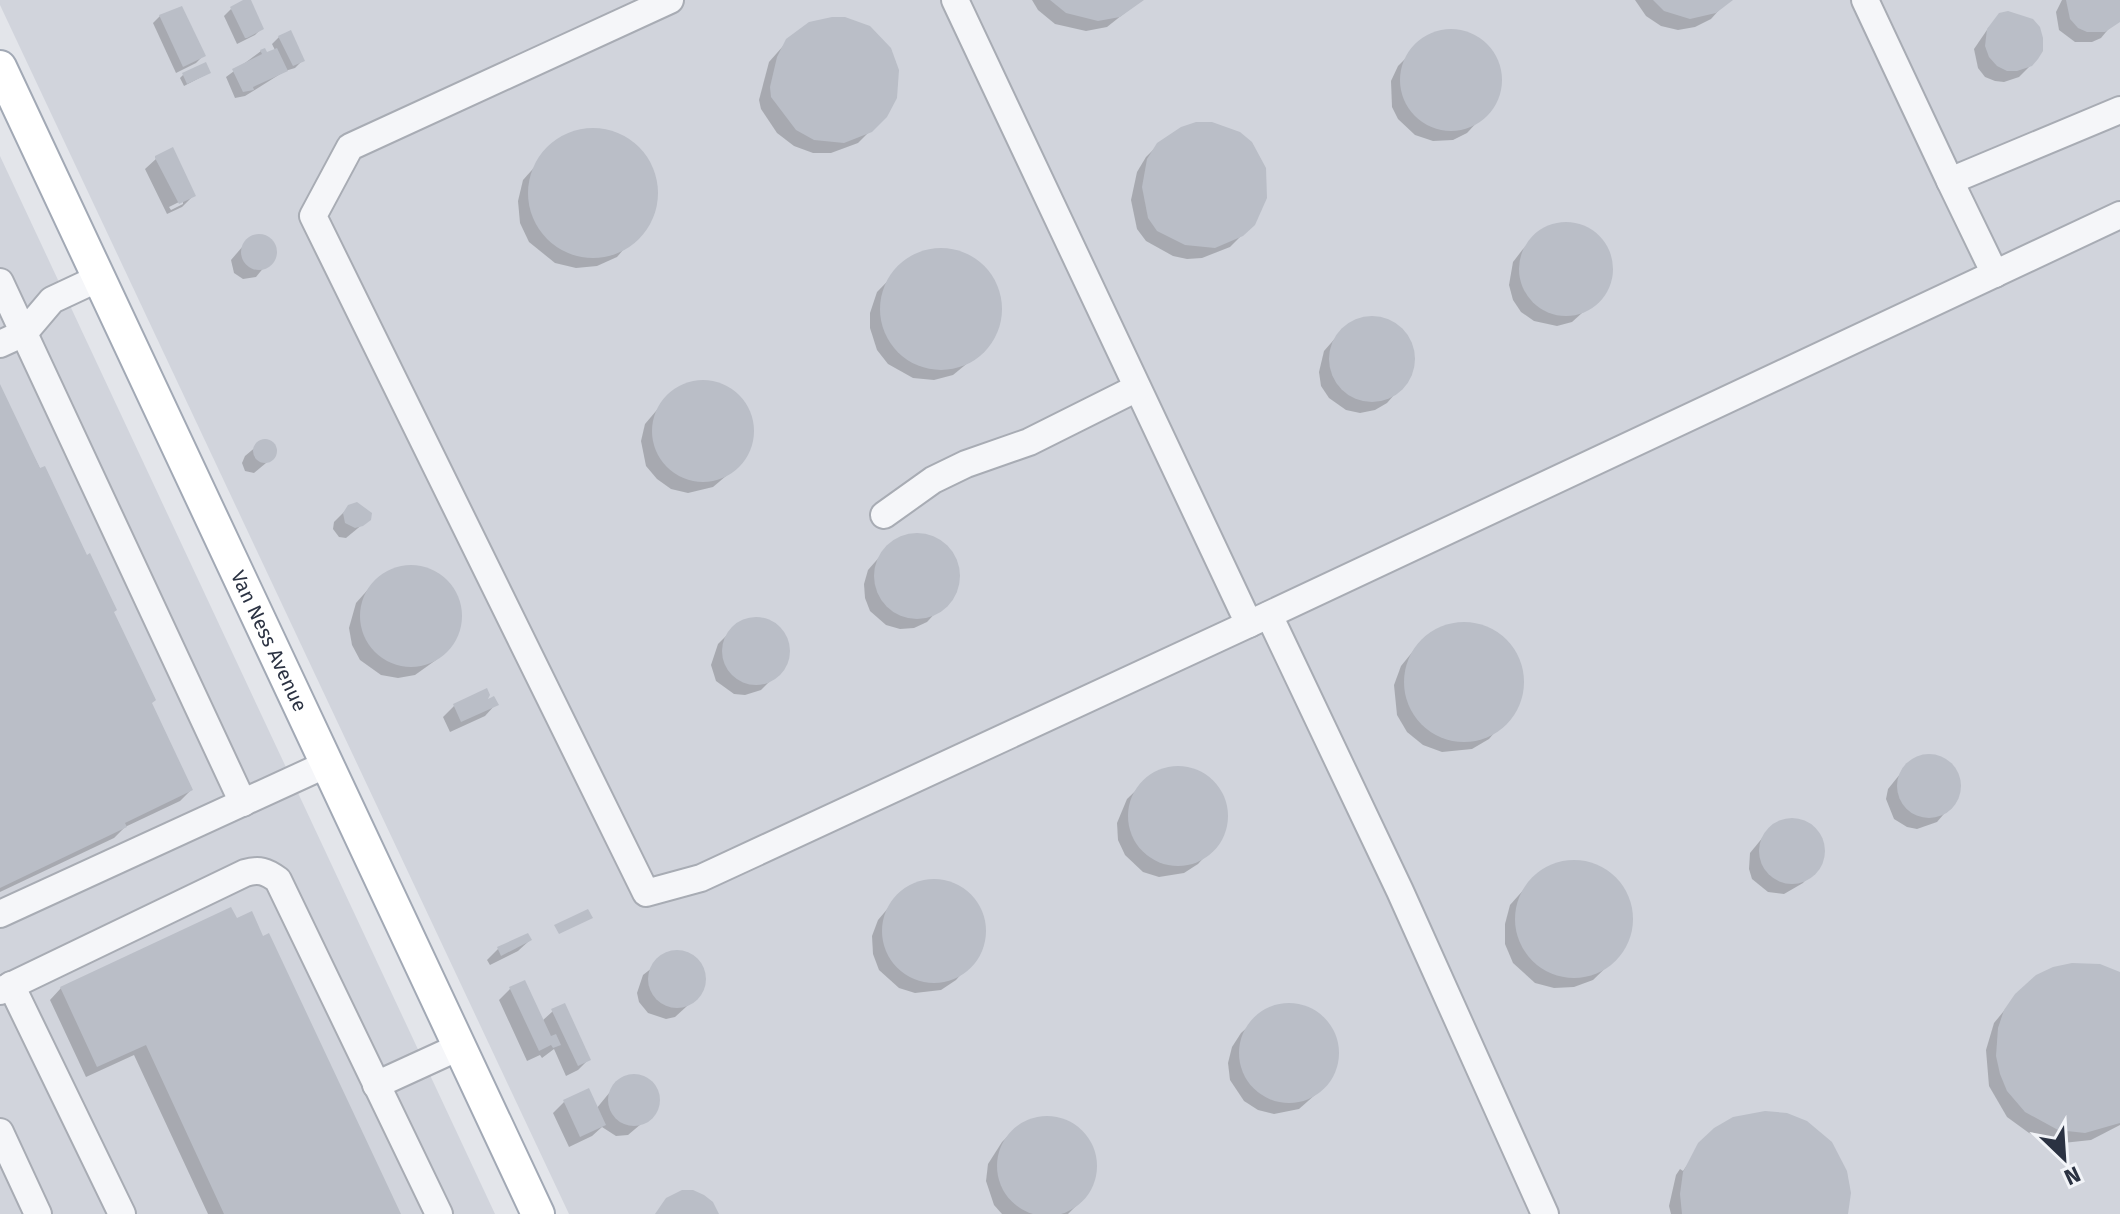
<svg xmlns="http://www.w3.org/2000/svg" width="2120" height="1214" viewBox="0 0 2120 1214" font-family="'Fira Sans',sans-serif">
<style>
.built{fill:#d1d4dc}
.shadow{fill:#0003;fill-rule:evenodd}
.building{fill:#babec7}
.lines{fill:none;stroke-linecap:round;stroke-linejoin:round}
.minor-casing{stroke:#a8acb4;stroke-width:30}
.major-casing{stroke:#a2a9b5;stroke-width:36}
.minor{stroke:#f5f6f9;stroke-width:26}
.major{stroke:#fff;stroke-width:32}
.labels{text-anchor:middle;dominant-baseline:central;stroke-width:7;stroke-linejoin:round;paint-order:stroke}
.street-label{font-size:20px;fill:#2b3242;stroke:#f2f4f8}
</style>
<rect width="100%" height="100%" fill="#e3e5ea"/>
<g class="built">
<polygon points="0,0 2120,0 2120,1214 569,1214 0,5"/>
<polygon points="0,156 495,1214 0,1214"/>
</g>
<g class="shadow">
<polygon points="1032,0 1141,0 1107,27 1086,31 1055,24 1038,10"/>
<polygon points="1635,0 1728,0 1711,19 1695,27 1678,30 1661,26 1646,16"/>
<polygon points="2062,0 2120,0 2120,15 2101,38 2092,42 2075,42 2059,30 2056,12"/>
<polygon points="181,9 203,56 196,63 176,73 153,23 160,16"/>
<polygon points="231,9 262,28 255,35 237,44 224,16"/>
<polygon points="1989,27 2031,65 2019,77 2004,82 1995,81 1985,77 1978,68 1974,49"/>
<polygon points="1442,32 1461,32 1475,38 1487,47 1498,66 1500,83 1494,104 1467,133 1453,140 1433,141 1415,135 1398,119 1392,107 1391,81 1398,66 1425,39"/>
<polygon points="279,37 303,60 295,68 285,71 245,96 235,98 226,77 261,51 267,55 275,50 272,44"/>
<polygon points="784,45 870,131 858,143 831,153 813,153 794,146 777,133 761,109 759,100 769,62"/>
<polygon points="183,75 205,75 184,86 180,78"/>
<polygon points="597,131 628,142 644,157 653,176 655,198 650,219 617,257 597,266 576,268 555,263 529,242 520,223 518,201 523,180 556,143 576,133"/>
<polygon points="1158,145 1253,224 1230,247 1202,258 1187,259 1173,256 1146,241 1137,229 1131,200 1137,172 1146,157"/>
<path d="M157,158L194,195L182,207L167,214L145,169ZM183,200V204L171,210L169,207Z"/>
<polygon points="1563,224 1578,226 1598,238 1607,250 1611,266 1609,281 1602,295 1572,322 1557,326 1534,321 1521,312 1513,300 1509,285 1513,262 1523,249 1548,228"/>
<polygon points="263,237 271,243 274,255 256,277 243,279 234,273 231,260 249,239"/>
<polygon points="933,250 959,252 981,266 994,284 1000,304 995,333 986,348 953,375 934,380 913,378 888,364 877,350 870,328 870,313 877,292 908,260"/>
<polygon points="1372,317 1386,320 1399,327 1411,344 1414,358 1408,379 1387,403 1375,410 1360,413 1346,410 1329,398 1321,386 1319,372 1324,351 1345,327 1358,320"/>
<polygon points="705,381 722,385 736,395 747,408 752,433 748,450 739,465 713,487 688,493 671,489 657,479 646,466 641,441 645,424 673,391 688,383"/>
<polygon points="0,389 112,612 150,704 191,790 180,801 125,827 114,838 0,892"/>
<polygon points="263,441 272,443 275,452 272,458 254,473 245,471 242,463 245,456"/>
<polygon points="346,510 369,519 346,538 339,537 333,529 334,522"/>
<polygon points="907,536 928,537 941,543 951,553 956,566 957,580 953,594 927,622 914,628 900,629 886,625 870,611 865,598 864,584 868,570 882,554 894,542"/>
<polygon points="412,566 428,569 443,578 458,599 460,616 457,633 448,648 436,660 415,675 398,678 381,675 360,660 352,645 349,628 356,603 379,577 394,569"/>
<polygon points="754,619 775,625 787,643 786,660 781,670 761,690 745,695 734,694 716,681 711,665 718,644 738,624"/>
<polygon points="1453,625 1473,625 1492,631 1508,644 1521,671 1521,691 1514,710 1489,739 1472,749 1442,752 1423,745 1407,732 1397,715 1394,685 1401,666 1414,650 1426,638"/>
<polygon points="486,691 485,697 496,704 485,716 450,732 443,717 454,706"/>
<polygon points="1929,756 1939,757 1952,766 1958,775 1959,786 1955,801 1937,822 1917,829 1907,827 1894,819 1886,799 1888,789 1909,763"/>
<polygon points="1167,769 1184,769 1200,773 1213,783 1225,806 1226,822 1221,839 1198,864 1184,873 1159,877 1143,872 1125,855 1118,840 1117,823 1127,799 1151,776"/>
<polygon points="1787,820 1803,822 1812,827 1822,846 1821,862 1803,883 1784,894 1768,892 1752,879 1749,869 1750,853 1768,831"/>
<polygon points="1581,862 1609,873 1622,888 1630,906 1631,926 1620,954 1593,980 1574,987 1554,988 1535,983 1513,963 1505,944 1505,924 1510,905 1535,877 1561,863"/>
<polygon points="941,881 958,886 972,897 983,920 984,937 979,954 956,980 941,990 915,993 899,988 879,970 873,954 872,936 878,920 900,894 915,884"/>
<polygon points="236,921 398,1214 208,1214 134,1055 86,1077 50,1000 61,988"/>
<polygon points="530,940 518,951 490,965 487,960 498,949"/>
<polygon points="671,953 685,953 694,958 702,969 704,978 698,996 675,1017 666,1019 648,1013 639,1002 637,993 643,975"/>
<polygon points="2120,974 2120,1125 2091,1140 2063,1143 2029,1133 2007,1117 1989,1086 1986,1050 1994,1023 2017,995"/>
<polygon points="524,982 542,1021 553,1011 589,1059 578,1070 566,1076 554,1049 542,1058 540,1055 527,1061 499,1000 510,989"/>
<polygon points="1292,1005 1308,1009 1322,1018 1332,1031 1337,1056 1334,1072 1324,1087 1299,1109 1274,1114 1258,1110 1244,1101 1230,1080 1228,1063 1232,1047 1241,1033 1267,1010"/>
<polygon points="635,1076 642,1078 652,1085 658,1101 654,1113 628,1135 616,1136 602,1127 592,1136 569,1147 553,1113 564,1102 596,1109 619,1081"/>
<polygon points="1045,1117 1062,1119 1077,1127 1088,1139 1096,1164 1094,1180 1080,1202 1068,1214 1002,1214 994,1205 986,1181 988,1164 1002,1142 1014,1130 1028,1121"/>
<polygon points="1704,1141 1845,1214 1671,1214 1669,1206 1676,1175 1680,1169 1683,1171"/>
</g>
<g class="building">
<polygon points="243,0 251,0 264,29 247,38 245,38 230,7"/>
<polygon points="1050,0 1144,0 1120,17 1098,21 1066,13"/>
<polygon points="1653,0 1733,0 1716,13 1690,19 1664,11"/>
<polygon points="2066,0 2120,0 2120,22 2105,32 2087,32 2078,28 2070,19"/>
<polygon points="182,6 206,56 183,67 159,15"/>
<polygon points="2008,11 2033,19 2040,27 2043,38 2043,51 2038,59 2032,66 2017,71 2007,71 1997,66 1989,57 1985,46 1987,29 1999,13"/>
<polygon points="832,17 845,17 870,26 891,48 899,70 897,98 887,117 872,132 844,143 814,140 796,130 771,97 770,87 777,57 786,39 809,22"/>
<circle cx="1451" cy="80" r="51"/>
<polygon points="291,30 305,61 293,66 278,36"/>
<polygon points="265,48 267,52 277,48 288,71 253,87 254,90 243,92 232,69 262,54 260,50"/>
<polygon points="206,62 211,73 187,84 182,73"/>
<polygon points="1196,122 1212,122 1240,132 1252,142 1266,168 1267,198 1255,225 1243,236 1215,248 1185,245 1157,231 1148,218 1142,187 1147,159 1157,143 1181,127"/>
<circle cx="593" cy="193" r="65"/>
<polygon points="173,147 196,196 179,204 155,158 155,156"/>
<circle cx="1566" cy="269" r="47"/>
<circle cx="259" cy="252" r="18"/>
<circle cx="941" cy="309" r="61"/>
<circle cx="1372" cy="359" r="43"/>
<circle cx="703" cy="431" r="51"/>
<polygon points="0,384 40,468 45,466 87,555 90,553 117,610 114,612 156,700 152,703 193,790 125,823 127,827 0,888"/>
<circle cx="265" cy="451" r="12"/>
<polygon points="357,502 372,513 371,520 363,526 355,528 345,523 343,513 348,505"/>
<circle cx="917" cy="576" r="43"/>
<circle cx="411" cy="616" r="51"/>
<circle cx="756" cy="651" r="34"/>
<circle cx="1464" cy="682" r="60"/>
<polygon points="487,688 490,695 488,699 494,696 499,705 461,722 453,704"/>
<circle cx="1929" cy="786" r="32"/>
<circle cx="1178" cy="816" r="50"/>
<circle cx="1792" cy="851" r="33"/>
<circle cx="1574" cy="919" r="59"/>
<circle cx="934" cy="931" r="52"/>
<polygon points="231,907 237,918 252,911 263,936 269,933 401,1214 224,1214 146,1045 97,1067 60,987"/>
<polygon points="588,909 593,918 559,934 554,925"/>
<polygon points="528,933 532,940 501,956 497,947"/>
<circle cx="677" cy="979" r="29"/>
<polygon points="2072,963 2100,964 2120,972 2120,1123 2085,1133 2058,1130 2025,1112 2007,1091 2000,1074 1996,1056 1998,1028 2004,1010 2015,994 2036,975 2053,967"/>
<polygon points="525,980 551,1036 556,1034 561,1045 553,1048 551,1045 539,1051 509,987"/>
<circle cx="1289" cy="1053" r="50"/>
<polygon points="565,1003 591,1060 578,1066 551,1009"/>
<circle cx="634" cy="1100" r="26"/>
<polygon points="589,1088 606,1125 580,1137 563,1100"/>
<polygon points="1765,1111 1787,1113 1807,1121 1832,1142 1847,1171 1851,1193 1848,1214 1682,1214 1680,1194 1683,1172 1698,1143 1714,1128 1733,1117"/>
<circle cx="1047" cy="1166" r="50"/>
<polygon points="682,1190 693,1190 704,1195 713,1202 719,1214 655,1214 666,1198"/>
</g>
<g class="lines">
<g class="minor-casing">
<g id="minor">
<polyline points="670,0 350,147 313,216 646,893 701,878 1249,624"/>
<polyline points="955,0 1249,624 2120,215"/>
<polyline points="1865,0 1950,181"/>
<polyline points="1995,274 1950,181 2120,110"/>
<polyline points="0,282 243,803"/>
<polyline points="0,344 24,333 52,300 99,278"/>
<polyline points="884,515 933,480 966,464 1029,442 1137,388"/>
<polyline points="1269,615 1400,891 1545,1214"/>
<polyline points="0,914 327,764"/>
<polyline points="11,985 122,1214"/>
<path d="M0,991L245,873C259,869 266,871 278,880L439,1214"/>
<polyline points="376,1085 459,1047"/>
<polyline points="0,1132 38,1214"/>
</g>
</g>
<g class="major-casing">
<g id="major">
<path id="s1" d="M0,67L538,1214"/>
</g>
</g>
<use href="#minor" class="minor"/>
<use href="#major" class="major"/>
</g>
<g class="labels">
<g class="street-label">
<text stroke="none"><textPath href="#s1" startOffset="634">Van Ness Avenue</textPath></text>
</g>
</g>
<g transform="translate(2064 1158) rotate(155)" stroke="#f2f4f8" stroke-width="6" paint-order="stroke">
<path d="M0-6L14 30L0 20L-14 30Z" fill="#2b3242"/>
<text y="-12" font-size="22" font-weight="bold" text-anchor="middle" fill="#2b3242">N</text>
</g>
</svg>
